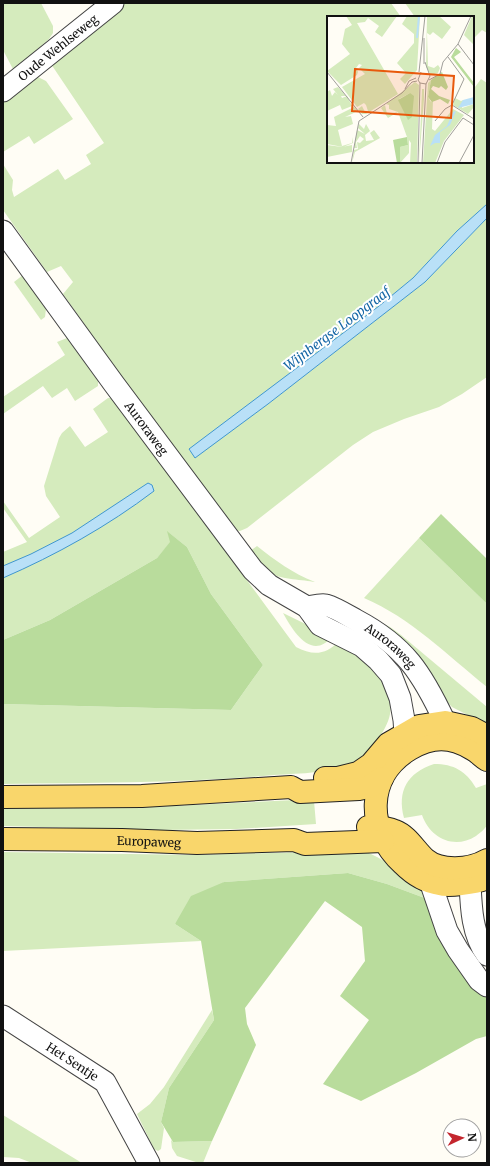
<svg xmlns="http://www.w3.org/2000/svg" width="490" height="1166" viewBox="0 0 490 1166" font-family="Merriweather,serif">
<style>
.green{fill:#d5ebbd}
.forest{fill:#b9dc9c}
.water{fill:#b9e0f7;stroke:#3f96cf}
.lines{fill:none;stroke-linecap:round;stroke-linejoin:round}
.minor-casing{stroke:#444;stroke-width:23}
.primary-casing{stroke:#222;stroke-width:24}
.minor{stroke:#fff;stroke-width:21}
.primary{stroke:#f9d66b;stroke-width:22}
.labels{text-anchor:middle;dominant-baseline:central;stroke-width:4;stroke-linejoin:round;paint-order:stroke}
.street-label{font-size:12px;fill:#111;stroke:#fff}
.water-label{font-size:13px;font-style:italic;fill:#1768a6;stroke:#fff}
.inset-river{fill:none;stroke:#b9e0f7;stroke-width:2}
.inset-road{fill:none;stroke:#a09f9a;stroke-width:1}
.view{fill:#e8590c;fill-opacity:0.15;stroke:#e8590c;stroke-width:2}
.inset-edge{fill:none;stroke:#111;stroke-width:2}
</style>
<rect width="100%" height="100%" fill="#fffdf5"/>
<g class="green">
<polygon points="3,3 41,3 53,26 53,33 49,39 14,71 3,50"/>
<polygon points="125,3 391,3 401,17 328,17 328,162 473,162 473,86 475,87 481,79 487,83 487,204 457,231 413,278 379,306 189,450 195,457 268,404 425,282 487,218 487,377 462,394 439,407 404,419 373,432 353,445 247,528 240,531 234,530 153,421 63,294 73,282 61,266 47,272 3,210 3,164 13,180 12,190 14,197 58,169 65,180 91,164 86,155 104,143 51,64"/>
<polygon points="405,3 487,3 487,33 482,30 473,39 473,17 415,17"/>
<polygon points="36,76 46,81 73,119 34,144 29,136 3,152 3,101"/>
<polygon points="23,275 46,309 45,317 41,320 14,282"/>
<polygon points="67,338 98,381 98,386 75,401 67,388 52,398 43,386 3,414 3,397 65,355 57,342"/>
<path d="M108,398H113L296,647C313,656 326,655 339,641C345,645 352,648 357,652C362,656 365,662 369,666C383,681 393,692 390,714C387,732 365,759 347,765C320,775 291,773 263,776C177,783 90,783 3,784V704L231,710L263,665L211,594L187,547L168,532L171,542L157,558L50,620L3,640V552L27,542L3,508V501L29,538L60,517L46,496L44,486L59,438L62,433L70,426L85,447L108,432L93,409Z"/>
<path d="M419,538L487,604V687C447,655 411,618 364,598Z"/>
<path d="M257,546C276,561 292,573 315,582C304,580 281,579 272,574C263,570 257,559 250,551Z"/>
<polygon points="360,612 390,627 401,635 487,707 487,725 452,707"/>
<path d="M283,613L332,637C311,661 293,631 283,613Z"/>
<path d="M434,764C454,764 466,771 476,788L487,784C487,793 489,818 487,825C485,829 480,833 476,836C454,850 430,838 422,815L404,818C397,791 407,773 434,764Z"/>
<polygon points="315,799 314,801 316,824 236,829 160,830 3,826 3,808 131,808"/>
<polygon points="343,851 367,852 377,857 386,862 406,880 418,887 430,900 387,884 348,873 224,882 175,924 201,941 3,951 3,852 194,855"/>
<polygon points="212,1010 214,1020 169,1088 161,1122 164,1128 161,1149 158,1151 154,1149 137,1114 150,1104 164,1087"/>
<polygon points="3,1115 82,1163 32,1163 19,1158 3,1157"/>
<polygon points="171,1140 173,1142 212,1141 203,1163 199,1163 177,1156 172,1148"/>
</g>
<g class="forest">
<polygon points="441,514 487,559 487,604 419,538"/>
<polygon points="167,531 187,547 211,594 263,665 231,710 3,704 3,640 50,620 157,558 170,542"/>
<path d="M348,873L387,884L430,900C439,940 452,972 487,996V1036L476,1039L416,1073L361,1101L323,1084L369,1020L340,996L365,961L362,927L325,901L245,1008L247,1024L256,1045L212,1141L173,1142L161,1122L169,1088L214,1020L201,941L175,924L191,896L224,882Z"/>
</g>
<g class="water">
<polygon points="487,204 487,218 425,282 268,404 195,458 189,449 379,306 413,278 457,231"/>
<path d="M148,483L152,485L154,491C108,526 56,555 3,578V566L31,554L72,533Z"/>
</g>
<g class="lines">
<g class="minor-casing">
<g id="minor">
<path id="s1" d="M3,91L113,3"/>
<path id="s2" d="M3,231L114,384L253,570L269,585L307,607L320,625L362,646L378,660L391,675L400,698L404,720L405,734"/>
<path id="s3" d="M307,607C313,606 320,604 326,605C336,608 347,615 356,620C405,646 422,673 445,722"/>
<polyline points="430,881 447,931 458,950 479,980 487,986"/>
<path d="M470,883C471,907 472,935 487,955"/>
<path id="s4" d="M3,1016L105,1082L149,1163"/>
</g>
</g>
<g class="primary-casing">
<g id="primary">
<path d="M487,760C482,757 478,752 472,749C451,736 432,736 410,749C365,776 366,831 403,864C413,874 425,882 440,884C446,886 454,885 461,884C470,883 479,882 487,878"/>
<polyline points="325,778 338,778 358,773 371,764 388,744 419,726 445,722 472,728 487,736"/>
<polyline points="3,797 142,796 291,787 300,792 359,789 369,787 382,778"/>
<path d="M368,827C376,827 387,827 395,831C408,836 415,850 425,859C440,872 470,870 487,860"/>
<path id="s5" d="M3,839L122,840L197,843L294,840L305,844L383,841"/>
</g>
</g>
<use href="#minor" class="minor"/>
<use href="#primary" class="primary"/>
</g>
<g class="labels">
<g class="street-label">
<text stroke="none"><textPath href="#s1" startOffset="70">Oude Wehlseweg</textPath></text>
<text stroke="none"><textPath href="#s2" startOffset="244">Auroraweg</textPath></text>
<text stroke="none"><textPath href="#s3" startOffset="96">Auroraweg</textPath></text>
<text stroke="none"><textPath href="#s5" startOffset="146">Europaweg</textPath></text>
<text stroke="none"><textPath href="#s4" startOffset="83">Het Sentje</textPath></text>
</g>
<g class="water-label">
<text transform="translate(337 329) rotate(-37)">Wijnbergse Loopgraaf</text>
</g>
</g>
<g transform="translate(327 16)">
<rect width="147" height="147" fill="#fffdf5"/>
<path d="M19,0H70L55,21L48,16L52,10L41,2L38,6L30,7L71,78L39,98H35L31,93L35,90L38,96L41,95L39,89L37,87L30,91L15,71L38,58L32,52L35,49L32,48L29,52L31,56L30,59L14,69L0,55L23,38L15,28L18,13L25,9ZM80,0H93L90,54L78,68L73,63L79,57L70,47L87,27V18L75,8ZM100,0H112L124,11L115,23L106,16L103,19L100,17L101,50L107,52L111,49L113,52L111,57L104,59L99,51ZM145,0H147V29L137,19ZM104,64L101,81L104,86L106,84L105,113L108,115L126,93L137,99L117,125L108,147H96L101,67ZM88,66L92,69L90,147H83L84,127L82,124V137L73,147V131L81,129L80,121L71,96L61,102L54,92L58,89L60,98L71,96L62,93V89L59,88ZM83,77L81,103L72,83ZM11,71L19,80H14L15,82L20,80L25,90L15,94L13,89L0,95V76L3,74L5,80L8,76L11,79L6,73ZM95,73H97V83L92,147ZM128,82L134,85L136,84L139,82L136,84L135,92L147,88V91L141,98L126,89ZM27,91L31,95L18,101L24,100L26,108L11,114L15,130L25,127L26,121V127L16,131L0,128V109L9,110L7,101ZM32,108L37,113L39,108L43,115L38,119L39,125L47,124L43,117L47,114L53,122L28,136L25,147L27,134L31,133L30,126L33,127L37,123L33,120L29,126L30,132H27L30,114L38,118L31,112ZM0,129L15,131L25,129V136L0,141Z" fill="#d5ebbd" fill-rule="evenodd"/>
<path d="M129,32L134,36L127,41L147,67V71L124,41ZM115,56L121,71L119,74L114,70L112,72L106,70L104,73L112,80L123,84L121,88L113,83L105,86L101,81L104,64ZM83,77L87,80L85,101L81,104L71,84ZM80,121L81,129L73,131V147H70L66,124Z" fill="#b9dc9c"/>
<path d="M147,81V88L131,92L136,84ZM129,95L123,109L113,116V127H108L103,130L108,119L120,110L126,96Z" fill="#b9e0f7"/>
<path class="inset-river" d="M90,22L92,0"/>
<path class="inset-road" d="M97,22V48M131,28L147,49M121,41L137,63L125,89L147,103M0,56L36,101M92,56L98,0M94,56L91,64L93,67L99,68L103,60L98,46M102,64L113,58L116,46L131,28L144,0M78,73L82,65L89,62M108,105L118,93L125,89M24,147L32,105L75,77L85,66L90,65M91,147L93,67M95,147L99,68M110,147L118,126L136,102L147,109M132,147L147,119"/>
<path class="view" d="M28,53L127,60L124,102L25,95Z"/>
<rect width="147" height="147" class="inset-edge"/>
</g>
<rect width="490" height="1166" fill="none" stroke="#111111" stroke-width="8"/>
<g transform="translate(462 1138) rotate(86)"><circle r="19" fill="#ffffff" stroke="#a0a0a0"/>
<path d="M0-3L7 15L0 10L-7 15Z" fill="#c4262e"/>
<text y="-6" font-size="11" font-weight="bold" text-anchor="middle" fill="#111111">N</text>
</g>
</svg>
